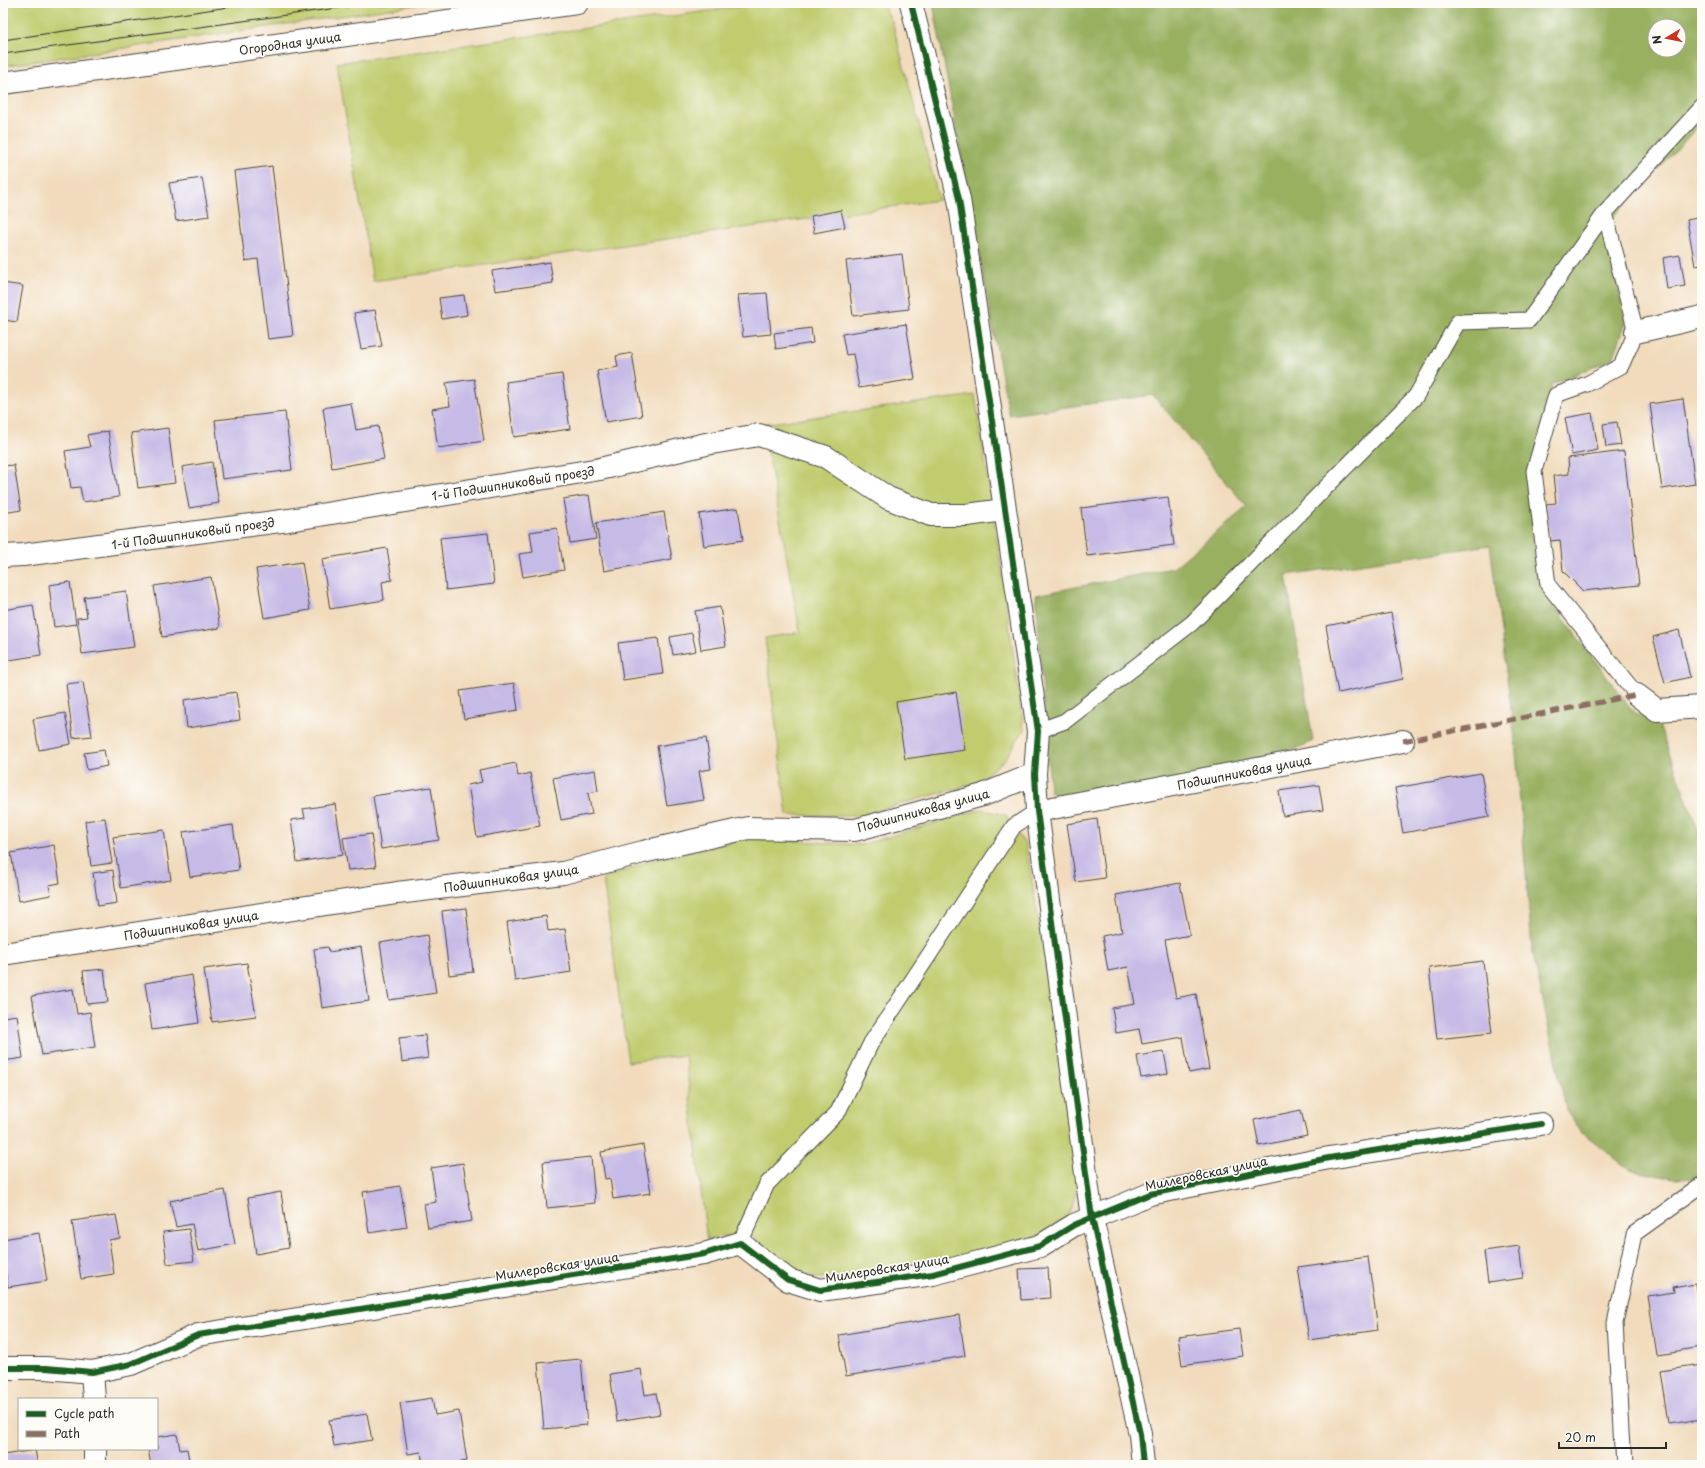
<svg xmlns="http://www.w3.org/2000/svg" width="1705" height="1468" viewBox="0 0 1705 1468" font-family="'Playpen Sans',sans-serif">
<style>
.green{fill:#c0cc6e;stroke:#767c4c}
.forest{fill:#98b061;stroke:#626e46;fill-rule:evenodd}
.building{fill:#c6bae6}
.lines{fill:none;stroke-linecap:round;stroke-linejoin:round}
.service-casing{stroke:#494541;stroke-width:17}
.minor-casing{stroke:#494541;stroke-width:24}
.tertiary-casing{stroke:#494541;stroke-width:24}
.service{stroke:#fff;stroke-width:15}
.minor{stroke:#fff;stroke-width:22}
.tertiary{stroke:#fff;stroke-width:22}
.tram{stroke:#2b2b2b;stroke-width:1}
.quiet{stroke:#8d6e63;stroke-width:5;stroke-dasharray:10 5;stroke-linecap:butt}
.cycleway-casing{stroke:#fdfcf7;stroke-width:8}
.cycleway{stroke:#1b5e20;stroke-width:6}
.labels{text-anchor:middle;dominant-baseline:central;stroke-width:3.5;stroke-linejoin:round;paint-order:stroke}
.street-label{font-size:12px;fill:#2b2b2b;stroke:#fdfcf7}
</style>
<rect width="100%" height="100%" fill="#fdfcf7"/>
<filter id="ink" filterUnits="userSpaceOnUse"><feTurbulence type="fractalNoise" baseFrequency=".025" numOctaves="2"/><feDisplacementMap in="SourceGraphic" scale="8" xChannelSelector="R" yChannelSelector="G"/><feConvolveMatrix kernelMatrix="1 2 1 2 8 2 1 2 1" color-interpolation-filters="sRGB"/></filter>
<filter id="wash" filterUnits="userSpaceOnUse"><feTurbulence type="fractalNoise" baseFrequency=".012" numOctaves="4" result="noise"/><feDisplacementMap in="SourceGraphic" scale="16" xChannelSelector="R" yChannelSelector="G"/><feGaussianBlur stdDeviation="0.9" result="paint"/><feColorMatrix in="noise" values="0 0 0 0 0 0 0 0 0 0 0 0 0 0 0 0 0 1.4 0 .05"/><feComposite in="paint" operator="in"/></filter>
<g filter="url(#wash)">
<rect width="100%" height="100%" fill="#f1dbbc"/>
<g class="green">
<polygon points="3,3 429,3 3,66"/>
<polygon points="766,3 882,3 892,21 939,200 373,281 337,63"/>
<polygon points="975,395 998,545 1024,730 1005,759 976,783 858,816 787,815 765,638 800,632 763,424"/>
<polygon points="981,809 1006,815 1026,846 1052,1001 1078,1186 1070,1214 1038,1236 932,1266 854,1276 816,1278 795,1269 770,1256 755,1238 723,1236 707,1241 685,1055 628,1062 603,878 651,861 750,838 861,845"/>
</g>
<path class="forest" d="M933,3H1702V122L1604,227L1626,322L1613,359L1552,384L1529,479L1543,591L1635,714L1658,723L1702,840V1178L1674,1179L1630,1170L1582,1132L1566,1110L1532,949L1515,740L1490,545L1286,575L1313,741L1255,768L1068,799L1050,792L1036,595L1173,568L1247,507L1153,395L1009,415ZM1655,26H1679V50H1655Z"/>
<g id="blocks">
<g class="building">
<polygon points="272,166 293,336 268,339 258,259 245,261 234,171"/>
<polygon points="202,178 209,216 176,221 169,183"/>
<polygon points="841,210 845,227 814,233 811,216"/>
<polygon points="1702,217 1702,265 1695,266 1687,220"/>
<polygon points="902,254 909,309 853,316 846,261"/>
<polygon points="1680,255 1685,286 1667,289 1663,258"/>
<polygon points="550,262 553,283 495,291 492,271"/>
<polygon points="3,283 23,286 17,322 3,320"/>
<polygon points="767,293 771,334 743,337 738,295"/>
<polygon points="464,295 467,315 442,319 439,298"/>
<polygon points="375,310 382,346 361,349 354,313"/>
<polygon points="906,324 915,379 859,388 853,354 846,355 842,334"/>
<polygon points="811,328 813,343 776,349 774,333"/>
<polygon points="632,353 642,416 606,422 597,371 618,367 616,356"/>
<polygon points="562,374 570,429 514,437 506,382"/>
<polygon points="474,379 484,441 438,448 432,409 450,406 446,383"/>
<polygon points="1683,399 1695,484 1662,489 1650,404"/>
<polygon points="351,403 356,430 378,426 384,459 332,468 323,408"/>
<polygon points="285,412 292,470 222,479 215,420"/>
<polygon points="1592,413 1598,450 1572,455 1565,418"/>
<polygon points="1617,422 1621,445 1606,447 1603,424"/>
<polygon points="168,428 175,483 138,488 131,433"/>
<polygon points="108,431 119,497 83,502 80,487 71,488 65,451 90,447 87,435"/>
<polygon points="1624,451 1639,585 1583,591 1563,571 1560,540 1550,541 1546,504 1556,503 1553,476 1569,474 1568,458"/>
<polygon points="212,462 219,503 189,508 182,467"/>
<polygon points="14,465 21,510 3,513 3,466"/>
<polygon points="589,495 596,539 570,543 563,499"/>
<polygon points="1168,497 1174,545 1087,556 1081,508"/>
<polygon points="738,508 743,540 704,546 699,514"/>
<polygon points="664,512 672,559 604,571 596,523"/>
<polygon points="557,528 564,570 523,577 519,554 533,552 530,532"/>
<polygon points="488,533 494,584 446,590 440,538"/>
<polygon points="387,548 392,580 382,582 384,600 330,609 322,559"/>
<polygon points="302,562 310,610 264,618 256,569"/>
<polygon points="211,577 220,628 162,637 154,586"/>
<polygon points="70,582 76,624 54,627 49,585"/>
<polygon points="126,591 134,647 82,654 77,618 87,617 84,597"/>
<polygon points="33,605 41,655 3,661 3,610"/>
<polygon points="720,607 726,646 701,650 695,611"/>
<polygon points="1391,613 1403,679 1338,693 1326,626"/>
<polygon points="1679,630 1690,677 1665,683 1653,637"/>
<polygon points="692,633 696,651 673,655 670,637"/>
<polygon points="658,638 663,674 623,680 618,643"/>
<polygon points="83,682 92,736 73,738 66,684"/>
<polygon points="514,683 518,710 464,719 460,691"/>
<polygon points="236,692 240,720 187,728 184,700"/>
<polygon points="956,692 965,750 905,759 896,702"/>
<polygon points="65,713 71,744 39,750 33,719"/>
<polygon points="706,738 711,769 699,771 704,800 667,806 657,746"/>
<polygon points="104,750 107,766 87,770 84,753"/>
<polygon points="516,763 518,776 530,773 540,826 477,837 468,785 482,782 479,770"/>
<polygon points="595,770 598,791 588,793 592,814 561,820 553,778"/>
<polygon points="1481,773 1489,817 1403,833 1395,788"/>
<polygon points="1319,785 1323,810 1283,816 1279,791"/>
<polygon points="431,787 439,840 381,849 373,796"/>
<polygon points="335,804 343,855 297,862 291,820 305,818 303,809"/>
<polygon points="105,818 112,863 91,866 85,821"/>
<polygon points="1097,819 1105,878 1076,882 1067,824"/>
<polygon points="233,825 239,870 190,877 183,832"/>
<polygon points="164,830 171,880 121,888 113,837"/>
<polygon points="371,834 376,867 348,870 343,838"/>
<polygon points="54,845 60,883 49,885 51,895 19,901 11,853"/>
<polygon points="113,870 117,903 98,906 93,873"/>
<polygon points="1180,883 1190,935 1165,940 1176,998 1196,994 1209,1069 1189,1073 1183,1037 1142,1044 1139,1029 1116,1033 1112,1008 1135,1004 1128,967 1108,971 1102,936 1122,932 1116,895"/>
<polygon points="466,908 473,972 449,975 442,911"/>
<polygon points="546,916 548,931 565,929 571,972 515,981 507,922"/>
<polygon points="427,935 436,993 389,1000 380,943"/>
<polygon points="328,947 329,952 361,947 369,1001 322,1008 314,949"/>
<polygon points="1483,961 1492,1033 1437,1039 1429,968"/>
<polygon points="247,963 256,1016 212,1022 204,969"/>
<polygon points="104,969 108,1002 87,1004 83,971"/>
<polygon points="192,975 199,1023 152,1030 145,983"/>
<polygon points="73,989 77,1014 90,1012 95,1047 42,1055 32,996"/>
<polygon points="17,1015 23,1058 3,1061 3,1017"/>
<polygon points="425,1035 428,1058 402,1062 399,1038"/>
<polygon points="1164,1052 1168,1074 1141,1078 1137,1056"/>
<polygon points="1301,1110 1307,1136 1259,1146 1254,1120"/>
<polygon points="643,1145 651,1193 613,1199 610,1178 605,1179 601,1152"/>
<polygon points="591,1157 595,1203 547,1208 543,1162"/>
<polygon points="463,1163 472,1221 428,1228 424,1204 436,1202 431,1168"/>
<polygon points="400,1186 407,1227 369,1233 363,1192"/>
<polygon points="225,1190 235,1244 198,1251 192,1224 176,1227 170,1201"/>
<polygon points="281,1192 289,1248 256,1254 248,1198"/>
<polygon points="116,1215 120,1238 109,1240 114,1274 81,1279 72,1221"/>
<polygon points="189,1229 194,1261 167,1264 163,1232"/>
<polygon points="39,1233 47,1281 8,1287 3,1254 3,1239"/>
<polygon points="1519,1246 1523,1278 1488,1283 1484,1251"/>
<polygon points="1368,1257 1378,1330 1309,1340 1298,1267"/>
<polygon points="1048,1268 1050,1298 1021,1300 1019,1269"/>
<polygon points="1695,1283 1702,1325 1702,1347 1657,1354 1648,1296 1674,1292 1673,1287"/>
<polygon points="959,1315 965,1356 846,1376 839,1335"/>
<polygon points="1239,1329 1243,1356 1182,1365 1178,1337"/>
<polygon points="581,1359 587,1425 544,1429 538,1363"/>
<polygon points="1702,1364 1702,1419 1669,1424 1661,1370"/>
<polygon points="641,1369 645,1395 656,1393 660,1414 617,1421 610,1374"/>
<polygon points="432,1398 435,1415 459,1411 467,1461 443,1465 423,1465 421,1452 408,1454 400,1403"/>
<polygon points="367,1414 372,1440 334,1446 329,1420"/>
<polygon points="177,1434 180,1450 187,1449 190,1465 151,1465 148,1449 157,1449 157,1437"/>
<polygon points="35,1450 38,1465 3,1465 3,1455"/>
</g>
</g>
</g>
<g filter="url(#ink)">
<use href="#blocks" fill-opacity="0" stroke="#494541" stroke-width="1"/>
<g class="lines">
<g class="service-casing">
<g id="service">
<polyline points="1637,695 1548,585 1534,471 1556,395 1587,384 1621,366 1636,332 1605,213 1702,107"/>
<polyline points="1038,731 1065,721 1192,623 1416,396 1458,322 1529,320 1605,213"/>
<polyline points="740,1243 767,1184 838,1112 871,1043 1014,826 1037,811"/>
<polyline points="1623,1465 1615,1323 1634,1234 1702,1185"/>
</g>
</g>
<g class="minor-casing">
<g id="minor">
<polyline points="911,3 959,199 1038,731 1035,774 1037,811 1092,1218 1140,1434 1143,1465"/>
<polyline points="1636,332 1702,317"/>
<polyline points="3,556 23,555 289,520 600,469 706,444 759,435 826,457 888,498 931,515 967,515 1004,510"/>
<polyline points="1637,695 1657,710 1702,707"/>
<polyline points="1037,811 1403,741"/>
<polyline points="3,954 397,893 563,873 643,852 748,828 855,830 983,795 1035,774"/>
<polyline points="3,1368 46,1368 92,1372 131,1364 198,1335 704,1254 740,1243 788,1280 820,1290 933,1274 1040,1246 1074,1225 1150,1194 1329,1158 1541,1124"/>
<polyline points="92,1372 94,1399"/>
<polyline points="95,1449 95,1465"/>
</g>
</g>
<g class="tertiary-casing">
<polyline id="tertiary" points="3,83 577,3"/>
</g>
<use href="#service" class="service"/>
<use href="#minor" class="minor"/>
<use href="#tertiary" class="tertiary"/>
<g class="tram">
<polyline points="3,40 256,3"/>
<polyline points="3,54 374,3"/>
</g>
<polyline class="quiet" points="1403,741 1637,695"/>
<g class="cycleway-casing">
<g id="cycleway">
<polyline points="911,3 959,199 1038,731 1035,774 1037,811 1092,1218 1140,1434 1143,1465"/>
<polyline points="3,1368 46,1368 92,1372 131,1364 198,1335 704,1254 740,1243 788,1280 820,1290 933,1274 1040,1246 1074,1225 1150,1194 1329,1158 1541,1124"/>
</g>
</g>
<use href="#cycleway" class="cycleway"/>
</g>
</g>
<g class="labels">
<g class="street-label">
<text transform="translate(290 43) rotate(-8)">Огородная улица</text>
<text transform="translate(513 483) rotate(-9)">1-й Подшипниковый проезд</text>
<text transform="translate(193 533) rotate(-8)">1-й Подшипниковый проезд</text>
<text transform="translate(1244 772) rotate(-11)">Подшипниковая улица</text>
<text transform="translate(923 810) rotate(-15)">Подшипниковая улица</text>
<text transform="translate(511 878) rotate(-8)">Подшипниковая улица</text>
<text transform="translate(191 925) rotate(-9)">Подшипниковая улица</text>
<text transform="translate(1206 1173) rotate(-12)">Миллеровская улица</text>
<text transform="translate(557 1266) rotate(-9)">Миллеровская улица</text>
<text transform="translate(887 1268) rotate(-9)">Миллеровская улица</text>
</g>
</g>
<rect width="1705" height="1468" fill="none" stroke="#fdfcf7" stroke-width="16"/>
<rect x="18" y="1398" width="140" height="52" fill="#fdfcf7" stroke="#a9a8a5"/>
<rect x="26" y="1411" width="20" height="6" fill="#1b5e20" stroke="#a9a8a5"/>
<text x="54" y="1418" font-size="12" fill="#2b2b2b">Cycle path</text>
<rect x="26" y="1431" width="20" height="6" fill="#8d6e63" stroke="#a9a8a5"/>
<text x="54" y="1438" font-size="12" fill="#2b2b2b">Path</text>
<g transform="translate(1667 38) rotate(260)"><circle r="19" fill="#fdfcf7" stroke="#a9a8a5"/>
<path d="M0-3L7 15L0 10L-7 15Z" fill="#c8321e"/>
<text y="-6" font-size="11" font-weight="bold" text-anchor="middle" fill="#2b2b2b">N</text>
</g>
<path d="M1559 1442v6h107v-6" fill="none" stroke="#2b2b2b" stroke-width="2"/>
<text x="1565" y="1442" font-size="12" fill="#2b2b2b" stroke="#fdfcf7" stroke-width="3" paint-order="stroke">20 m</text>
</svg>
